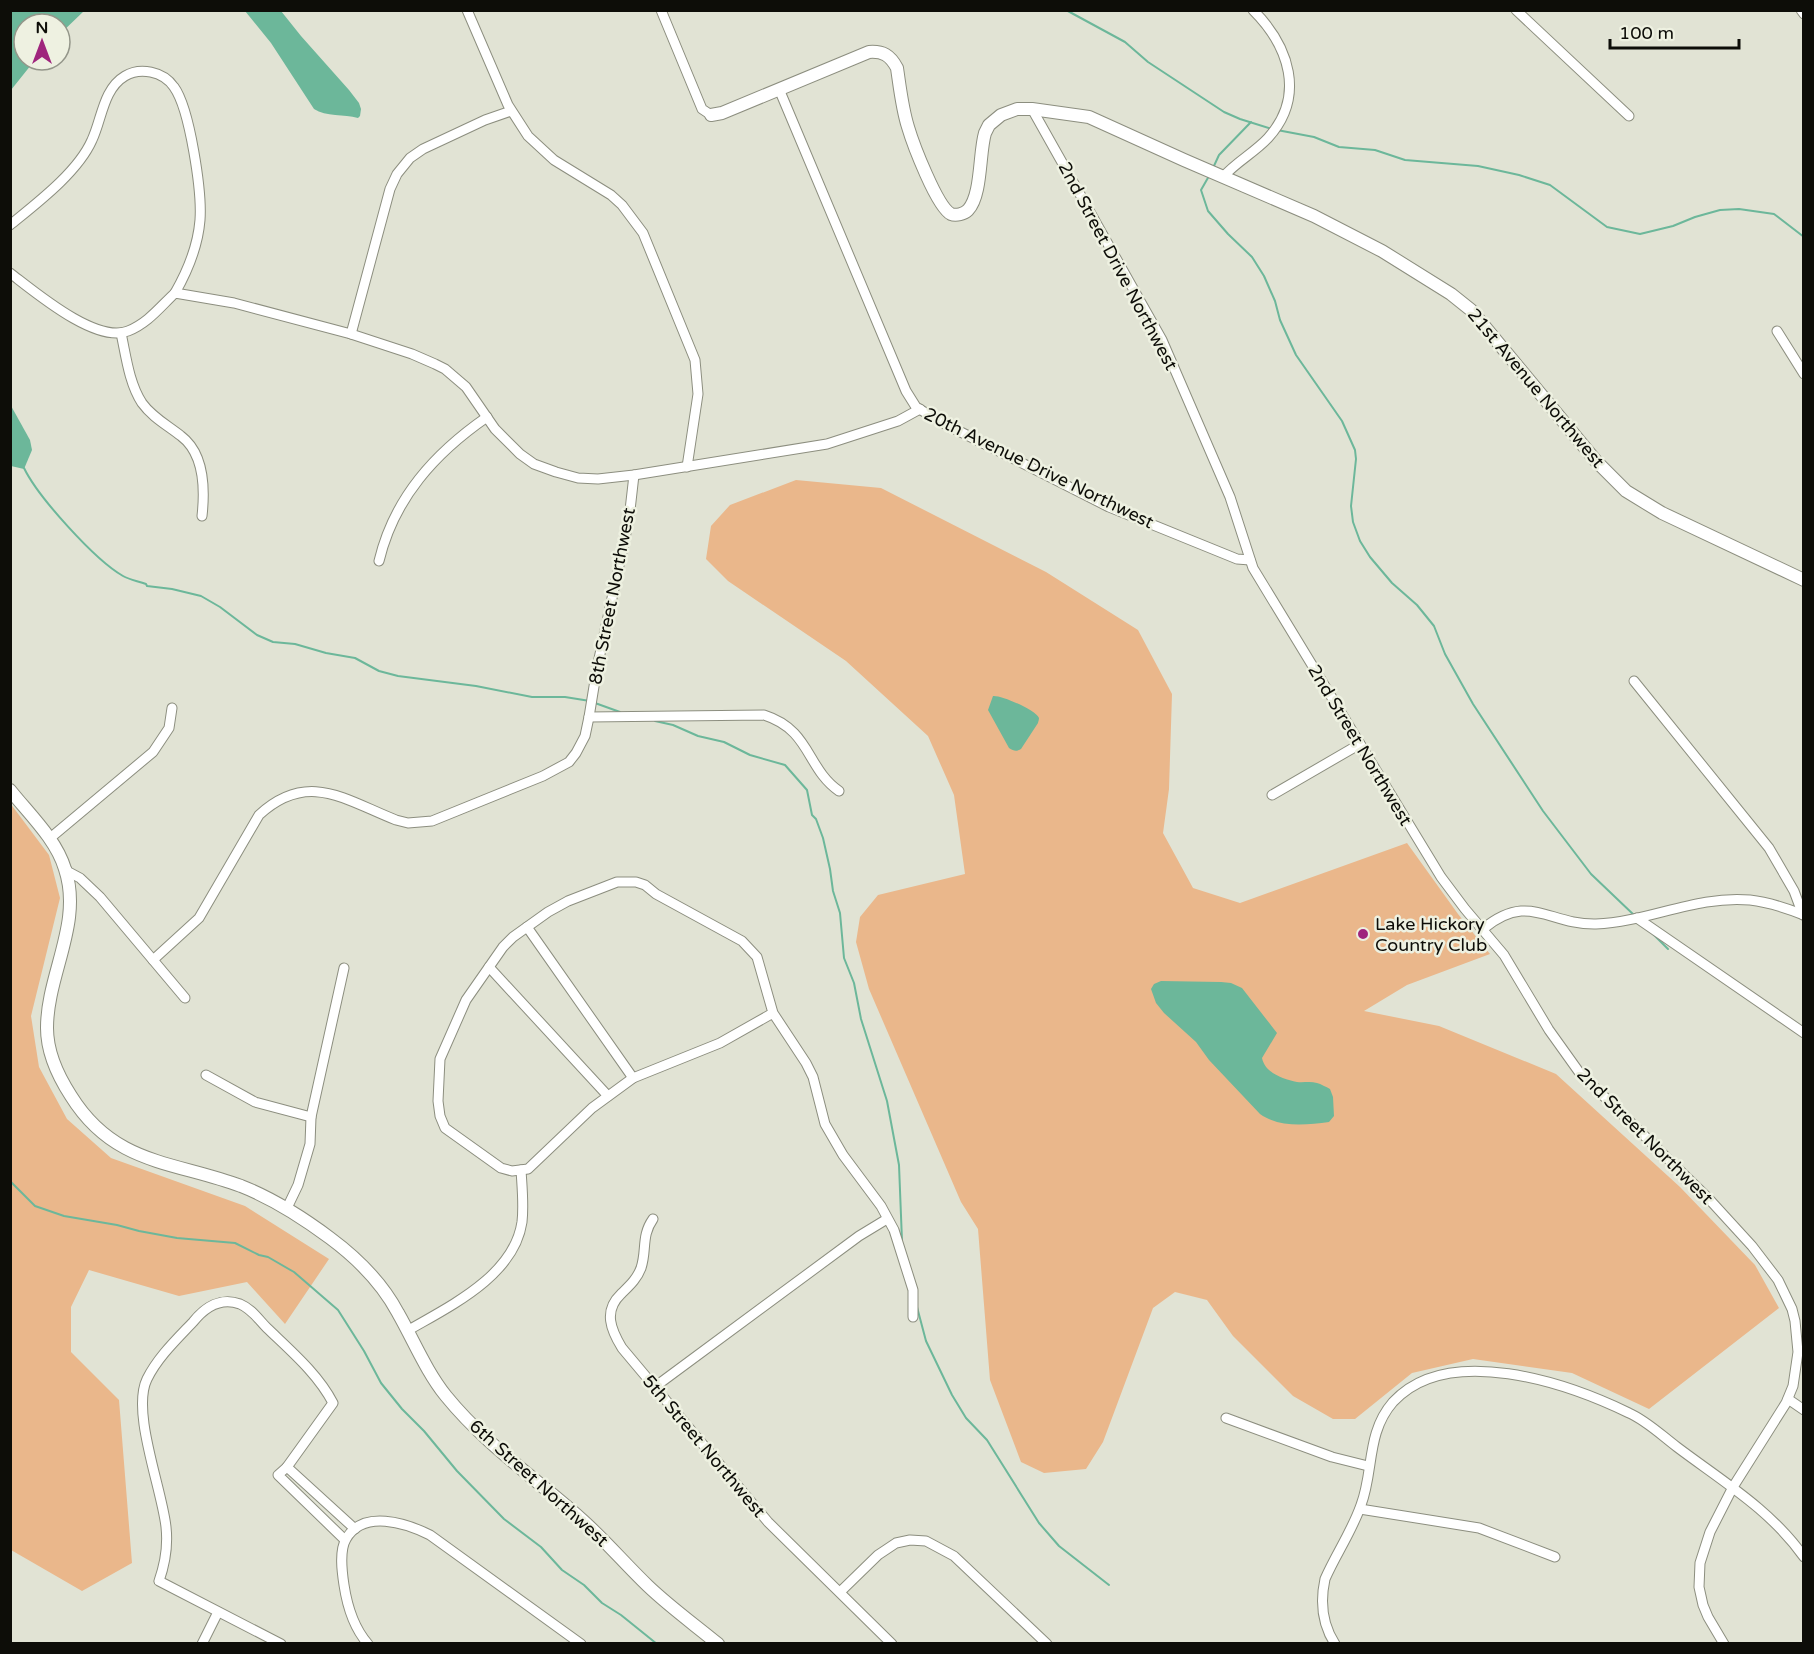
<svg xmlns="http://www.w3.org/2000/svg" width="1814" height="1654" viewBox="0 0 1814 1654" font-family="'Varela Round',sans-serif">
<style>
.green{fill:#eab78b}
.water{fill:#6cb79a}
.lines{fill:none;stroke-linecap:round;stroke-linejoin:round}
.stream{stroke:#6cb79a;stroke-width:2}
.minor-casing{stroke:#8c8e7f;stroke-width:11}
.tertiary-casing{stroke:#8c8e7f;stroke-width:14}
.minor{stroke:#fff;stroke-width:9}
.tertiary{stroke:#fff;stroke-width:12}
.poi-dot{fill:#9f257d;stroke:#eef1e1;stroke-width:2}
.labels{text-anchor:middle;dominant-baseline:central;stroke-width:5;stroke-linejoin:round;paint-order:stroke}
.street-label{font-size:18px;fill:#0d0d08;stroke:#eef1e1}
.poi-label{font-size:18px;fill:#0d0d08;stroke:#eef1e1;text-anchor:start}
</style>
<rect width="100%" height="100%" fill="#e1e3d4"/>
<g class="green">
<polygon points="796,480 881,488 1046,572 1138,630 1172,694 1169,789 1163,833 1193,888 1240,903 1407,843 1458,914 1490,954 1407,985 1364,1011 1439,1026 1556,1074 1680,1187 1755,1265 1779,1308 1649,1409 1572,1373 1473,1359 1412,1373 1355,1419 1333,1419 1293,1396 1233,1336 1207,1300 1175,1292 1153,1308 1103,1442 1086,1469 1044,1473 1021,1462 990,1380 978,1229 961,1202 869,989 856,942 860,917 878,895 965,874 954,795 928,736 846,661 728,581 706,559 711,526 730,505"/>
<polygon points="10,803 49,855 60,898 31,1016 39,1067 67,1119 111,1158 245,1206 329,1259 285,1324 247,1282 179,1296 89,1270 71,1307 71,1352 119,1400 132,1563 82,1591 11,1550"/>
</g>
<g class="water">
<polygon points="11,10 84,11 60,34 60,24 24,24 24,60 35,60 11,90"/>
<path d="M245,11H281L301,36L349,90L359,103L361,109L360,116L358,118C344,114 326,117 314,109L271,43Z"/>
<polygon points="10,404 30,440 32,450 24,469 11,466"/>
<path d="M993,696C1001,695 1036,710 1039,718C1039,720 1038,722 1038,723L1021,749C1016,752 1014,751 1009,748L988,710Z"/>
<path d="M1161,981L1221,982L1231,983L1242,988L1277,1033L1262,1058C1265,1073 1283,1079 1297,1082C1303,1083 1310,1081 1317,1083C1321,1084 1326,1087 1330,1089L1333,1097L1334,1116L1329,1122C1306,1125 1280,1128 1260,1114L1209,1060L1196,1042L1164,1013L1156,1003L1151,989L1154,984Z"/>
</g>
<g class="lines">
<g class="stream">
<polyline points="1066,10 1125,42 1148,62 1224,112 1240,119 1272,129"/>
<polyline points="1277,130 1314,137 1339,147 1375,150 1405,160 1478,166 1519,175 1550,185 1607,227 1640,234 1673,226 1695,217 1720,210 1739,209 1774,214 1804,237"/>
<polyline points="1213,168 1219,155 1251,122"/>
<polyline points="1209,176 1201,190 1208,211 1228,234 1252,257 1264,276 1275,301 1280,320 1296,355 1342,421 1355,450 1356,459 1351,506 1353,522 1360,541 1370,557 1392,583 1417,605 1434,626 1445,654 1473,704 1543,811 1591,874 1635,916"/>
<path d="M24,468C38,497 95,560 123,576C130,580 138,581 146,584L147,586L172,589L201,596L220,607L257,635L273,642L295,644L326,653L355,658L379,671L398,676L476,686L532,697H565L590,701"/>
<polyline points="595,703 620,712"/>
<polyline points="655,721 673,725 698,736 724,742 750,755 785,765 807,790 812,815 816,819 823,838 830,869 833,891 840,913 844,958 854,983 861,1019 887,1101 899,1165 902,1241"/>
<polyline points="1652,933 1668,949"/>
<polyline points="10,1181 35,1206 64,1216 117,1225 139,1231 177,1238 235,1243 259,1255 268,1257 294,1272 338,1310 364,1351 381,1383 402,1409 424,1431 457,1471 504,1519 541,1547 562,1570 584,1585 602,1603 621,1615 657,1644"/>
<polyline points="917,1307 926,1341 952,1395 966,1418 987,1440 1039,1523 1059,1546 1109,1585"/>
</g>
<g class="minor-casing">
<g id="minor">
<polyline points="467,10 508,105 528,136 554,160 611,195 622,205 643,233 695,360 698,394 687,467"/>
<polyline points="661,10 702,109 711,115"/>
<polyline points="1516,10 1629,116"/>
<polyline points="1801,10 1804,14"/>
<polyline points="779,89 906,391 916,407 941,422 1109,507 1237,559 1250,560"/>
<polyline points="1032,109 1162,340 1230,497 1253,568 1441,877 1465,909 1504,955 1549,1030 1579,1072 1709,1199 1752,1246 1778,1280 1792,1309 1795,1321 1798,1352 1793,1386 1786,1403 1733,1487 1710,1532 1700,1563 1699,1587 1703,1605 1708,1617 1724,1644"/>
<path d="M1223,177C1236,162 1254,153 1268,138C1306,96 1289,46 1253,10"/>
<path d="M10,225C37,203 78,172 92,140C102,119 103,89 125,76C140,67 163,71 174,87C190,109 202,192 200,220C198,245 187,272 175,293"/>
<path d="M10,273C35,292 96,344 128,331C148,323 160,307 175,293L234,303L351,334L412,354L435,364L445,369L466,387L495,429L520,454L534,464L556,472L578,478L598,479L634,475L827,444L898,421L920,409"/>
<polyline points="1777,331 1804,374"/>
<path d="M121,333C126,356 129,383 142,403C152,417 167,425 181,436C205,454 205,489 202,516"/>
<polyline points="351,334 390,189 397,174 410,158 423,149 485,120 511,111"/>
<path d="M379,561C394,498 435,453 487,417"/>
<polyline points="1634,681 1769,848 1794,891 1803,915"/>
<path d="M589,717L764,715C811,730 806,768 839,791"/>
<polyline points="1272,795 1360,744"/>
<polyline points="49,839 153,752 169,728 172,708"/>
<polyline points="65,870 80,878 100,897 185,998"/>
<polyline points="1637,918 1804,1033"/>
<polyline points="527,927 633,1078"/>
<path d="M1483,929C1529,891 1548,925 1596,924C1648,922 1697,895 1750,900C1769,902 1786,908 1804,915"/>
<path d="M153,960L199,918L259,815C308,770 345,800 396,820L408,823L432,821L543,776L569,762L576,753L585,736L589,717L597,668L629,519L634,475"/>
<polyline points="489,967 608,1096"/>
<polyline points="773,1013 720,1043 633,1078 592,1108 528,1169 512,1171 501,1168 445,1128 440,1116 438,1101 440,1059 466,1000 503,947 513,937 548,912 568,901 617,882 636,882 645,885 656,894 742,941 757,957 773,1013 806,1063 813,1077 825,1124 843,1155 881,1206 894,1230 913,1290 913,1317"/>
<polyline points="206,1075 255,1102 311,1117"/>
<polyline points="287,1208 298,1185 310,1144 311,1117 344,968"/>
<path d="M653,1219C641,1236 647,1250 641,1268C637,1279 629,1286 621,1294C603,1311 611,1330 622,1348L768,1522L892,1644"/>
<path d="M407,1331C450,1306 514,1276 522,1222C524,1205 522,1187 521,1170"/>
<polyline points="656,1386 859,1236 887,1219"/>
<polyline points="1788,1399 1804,1410"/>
<polyline points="1226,1418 1332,1457 1368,1466"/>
<polyline points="1360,1509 1479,1528 1555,1557"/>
<polyline points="345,1540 278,1475 287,1467 355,1529"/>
<polyline points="840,1592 878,1555 896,1543 910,1540 926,1541 954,1556 1047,1644"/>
<polyline points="202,1644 218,1612"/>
<path d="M281,1644L159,1581C165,1564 168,1545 166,1527C162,1489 131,1412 147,1379C158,1357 176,1340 193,1322C205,1307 221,1297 240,1304C252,1309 258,1319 267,1328C291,1351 318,1374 333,1403L287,1467"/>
<path d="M368,1644C354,1628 347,1605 344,1585C342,1572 339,1551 346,1539C363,1509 406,1523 430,1535L581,1644"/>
<path d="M1335,1644C1322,1624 1320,1602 1325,1579C1336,1554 1352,1531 1361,1505C1374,1471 1366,1433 1393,1402C1448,1342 1567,1383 1629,1413C1647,1421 1661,1435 1677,1447C1722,1481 1771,1510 1804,1557"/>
</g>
</g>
<g class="tertiary-casing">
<g id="tertiary">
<path d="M711,115L722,113L869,52C883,51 890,55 897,68C900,88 902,108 908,127C913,144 937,207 951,214C956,216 964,214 968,210C982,195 979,153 985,133L989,125L1001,115L1017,109H1032L1089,117L1184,160L1314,216L1382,251L1451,294L1471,310L1596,461L1626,491L1662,513L1804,580"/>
<path d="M10,790C29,814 56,839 65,869C83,923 47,974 47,1028C47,1052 58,1076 71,1096C114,1165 173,1161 241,1186C274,1199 302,1217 330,1238C357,1258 382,1283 398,1313C414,1341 426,1371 446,1396C485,1444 535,1478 580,1518C604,1539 625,1564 648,1586C670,1607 695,1625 718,1644"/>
</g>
</g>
<use href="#minor" class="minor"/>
<use href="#tertiary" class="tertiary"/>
</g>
<circle class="poi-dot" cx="1363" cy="934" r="6"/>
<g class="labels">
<g class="street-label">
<text transform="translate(1118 266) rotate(62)">2nd Street Drive Northwest</text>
<text transform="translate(1536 388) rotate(50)">21st Avenue Northwest</text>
<text transform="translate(1039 468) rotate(26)">20th Avenue Drive Northwest</text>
<text transform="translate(612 596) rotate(-79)">8th Street Northwest</text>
<text transform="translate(1360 745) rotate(59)">2nd Street Northwest</text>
<text transform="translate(1645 1136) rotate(45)">2nd Street Northwest</text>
<text transform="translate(704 1446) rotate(50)">5th Street Northwest</text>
<text transform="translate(539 1483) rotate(42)">6th Street Northwest</text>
</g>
<g class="poi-label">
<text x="1375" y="924">Lake Hickory<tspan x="1375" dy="21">Country Club</tspan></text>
</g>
</g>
<rect width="1814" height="1654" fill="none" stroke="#0d0d08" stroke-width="24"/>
<g transform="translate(42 42)"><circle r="28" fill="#eef1e1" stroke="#94968a" stroke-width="1.5"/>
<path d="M0-4.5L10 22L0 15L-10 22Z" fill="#9f257d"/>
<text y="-9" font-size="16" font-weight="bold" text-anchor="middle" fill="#0d0d08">N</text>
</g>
<path d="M1610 39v9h129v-9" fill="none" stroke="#0d0d08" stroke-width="3"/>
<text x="1619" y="39" font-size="18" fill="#0d0d08" stroke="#eef1e1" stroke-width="4.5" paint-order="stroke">100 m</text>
</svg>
